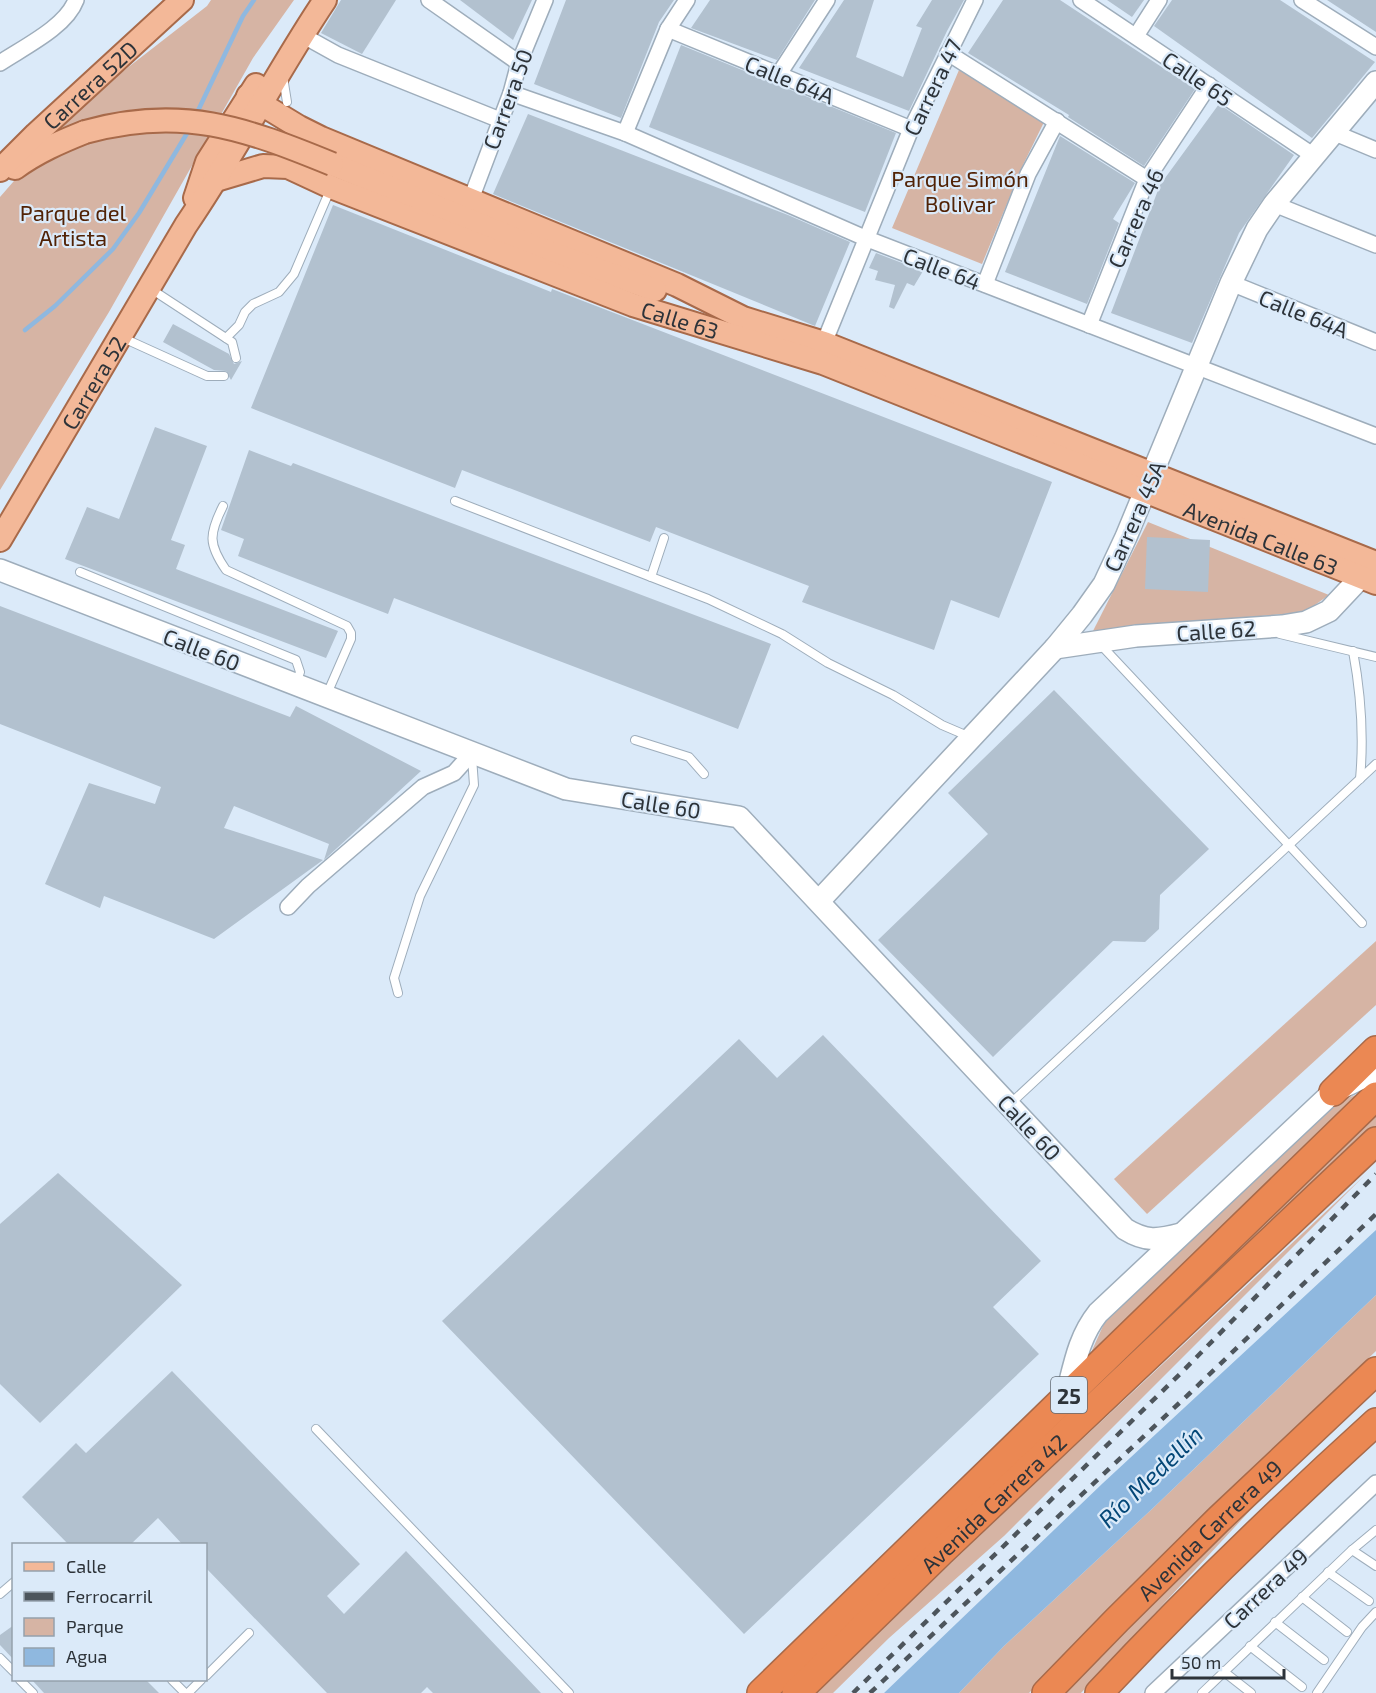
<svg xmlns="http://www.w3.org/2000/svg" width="1376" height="1693" viewBox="0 0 1376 1693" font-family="'Exo 2',sans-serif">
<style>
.green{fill:#d6b4a4}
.water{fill:#8fb8df}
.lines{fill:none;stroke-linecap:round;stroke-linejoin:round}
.stream{stroke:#8fb8df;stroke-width:4.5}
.building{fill:#b2c1cf}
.lane-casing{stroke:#9eadbb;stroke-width:10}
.street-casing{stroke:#9eadbb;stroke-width:18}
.secondary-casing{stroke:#9eadbb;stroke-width:24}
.primary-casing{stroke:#a86a4a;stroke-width:26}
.highway-casing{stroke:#a86a4a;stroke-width:30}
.lane{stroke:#fff;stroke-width:8}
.street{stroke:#fff;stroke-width:15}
.secondary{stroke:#fff;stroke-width:21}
.primary{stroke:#f3b898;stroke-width:22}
.highway{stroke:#eb8853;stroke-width:27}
.rail{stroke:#4d555c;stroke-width:4.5;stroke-dasharray:8 8;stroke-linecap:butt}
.primary-bridge-casing{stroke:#a86a4a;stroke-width:26;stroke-linecap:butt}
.primary-bridge{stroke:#f3b898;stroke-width:22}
.labels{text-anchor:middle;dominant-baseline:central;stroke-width:4.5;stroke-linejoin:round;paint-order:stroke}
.shield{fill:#dbeaf9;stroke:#616a73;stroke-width:1.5}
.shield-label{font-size:21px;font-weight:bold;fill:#2d3339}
.street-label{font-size:22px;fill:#2d3339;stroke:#dbeaf9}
.park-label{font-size:22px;fill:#512205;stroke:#dbeaf9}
.water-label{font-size:24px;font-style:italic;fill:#044777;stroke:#dbeaf9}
</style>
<rect width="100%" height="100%" fill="#dbeaf9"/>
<g class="green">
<polygon points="211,0 294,0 253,58 109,312 0,490 0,197 81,104 207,6"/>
<polygon points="959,70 1045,120 1023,165 982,264 892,228"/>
<polygon points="1148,522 1329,595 1305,612 1093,631"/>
<polygon points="1376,941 1376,1005 1147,1214 1114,1179"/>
<polygon points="1364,1092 1085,1366 1107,1317 1337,1102"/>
<polygon points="1376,1111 1376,1130 1166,1329 1065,1415"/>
<polygon points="1364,1176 1004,1536 889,1638 833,1693 814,1693 1044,1475"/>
<path d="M1376,1295V1351C1258,1463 1140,1575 1029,1693H959L1004,1646L1152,1509Z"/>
<polygon points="1283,1475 1081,1693 1062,1693"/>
</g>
<polygon class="water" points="1376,1230 1376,1295 1152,1509 1004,1646 959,1693 884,1693 1103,1483"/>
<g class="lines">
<g class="stream">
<polyline points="195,117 243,16 254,0"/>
<polyline points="25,330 55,306 113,249 139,213 189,130"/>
</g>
</g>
<g class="building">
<polygon points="341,0 396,0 362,54 321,33"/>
<polygon points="460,0 532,0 513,40"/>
<polygon points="566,0 674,0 659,22 621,118 534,84"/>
<polygon points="710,0 815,0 777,60 691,28"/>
<polygon points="844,0 874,0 856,57 903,77 922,28 916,26 932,0 964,0 947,31 909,111 799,68"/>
<polygon points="1003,0 1060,0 1195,89 1144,166 1068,117 1069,115 968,53"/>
<polygon points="1107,0 1144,0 1132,17"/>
<polygon points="1172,0 1280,0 1375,62 1312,138 1154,26"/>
<polygon points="1327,0 1376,0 1376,32"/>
<polygon points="681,45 896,133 865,212 649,127"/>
<polygon points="1219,104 1294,155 1239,233 1192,343 1111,313 1160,185"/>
<polygon points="528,114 788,215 850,242 815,326 493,194"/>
<polygon points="1060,136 1135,183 1113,219 1119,223 1087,304 1005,272"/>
<polygon points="333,205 551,292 552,289 1052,482 999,618 951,600 934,650 802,602 809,586 656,527 650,542 462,470 455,488 251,408"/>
<polygon points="876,253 923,271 914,286 907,283 894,309 889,307 895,285 875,280 878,271 869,268"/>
<polygon points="173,324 229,354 234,364 242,361 231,380 226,371 214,370 163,342"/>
<polygon points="155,427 207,446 171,540 185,545 176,569 338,631 326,658 65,559 87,507 119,519"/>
<polygon points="249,450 291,466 293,463 771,644 738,729 394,598 388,614 238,556 244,539 221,530"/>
<polygon points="1147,537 1210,540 1208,592 1145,589"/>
<polygon points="0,606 290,717 296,706 421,771 324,860 329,844 234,806 224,828 323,860 214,939 104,896 100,908 45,884 89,783 155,804 161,787 0,724"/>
<polygon points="1054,690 1209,849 1160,895 1159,929 1145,942 1113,941 993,1057 878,940 988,834 948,793"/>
<polygon points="823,1035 1041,1261 993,1307 1039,1354 744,1634 442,1321 739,1039 777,1078"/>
<polygon points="58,1173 182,1285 40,1423 0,1384 0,1224"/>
<polygon points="172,1371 360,1564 327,1596 344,1614 406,1551 541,1693 433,1693 427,1687 421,1693 327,1693 206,1568 206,1545 183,1545 158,1518 130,1545 69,1545 22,1497 76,1443 86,1453"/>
<polygon points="14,1625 14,1660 0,1645 0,1635"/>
<polygon points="32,1680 146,1680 159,1693 44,1693"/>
</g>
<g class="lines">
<g class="lane-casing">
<g id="lane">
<polyline points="283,77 287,102"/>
<polyline points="151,289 232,342 236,358"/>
<polyline points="121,337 207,376 224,376"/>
<polyline points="226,338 239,325 245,312 253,304 279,292 294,274 330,190"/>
<polyline points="455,501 708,599 782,634 828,663 893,695 942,725 970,737"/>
<path d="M223,506C209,534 208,544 226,570L347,626L351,633V639L327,694"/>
<polyline points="80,572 296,660 300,672 296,684"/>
<polyline points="651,577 664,538"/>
<polyline points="1280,634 1376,657"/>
<polyline points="1100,644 1362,923"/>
<path d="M1353,651C1361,694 1364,736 1360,779"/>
<polyline points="635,740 689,757 704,774"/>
<polyline points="398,993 394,978 420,896 474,785 472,757"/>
<polyline points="1010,1104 1376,764"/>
<polyline points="316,1429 569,1693"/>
<polyline points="1352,1550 1376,1566"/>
<polyline points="1328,1572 1369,1601"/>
<polyline points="0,1594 14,1582"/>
<polyline points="1302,1597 1347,1632"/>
<polyline points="1275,1622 1324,1660"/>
<polyline points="1250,1646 1302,1687"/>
<polyline points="0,1658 14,1672"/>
<polyline points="1223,1671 1251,1693"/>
<polyline points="206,1676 249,1633"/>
<polyline points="20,1680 33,1693"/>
<polyline points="172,1680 185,1693"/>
<polyline points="188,1693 201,1680"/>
<polyline points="1202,1693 1352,1550 1376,1530"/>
<polyline points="1317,1693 1362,1627 1376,1612"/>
</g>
</g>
<g class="street-casing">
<g id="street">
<polyline points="429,0 519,63"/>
<polyline points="1081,0 1314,156"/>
<polyline points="1302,0 1376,47"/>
<polyline points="668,29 911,129"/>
<polyline points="302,35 338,55 500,120"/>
<polyline points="1136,36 1159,0"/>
<polyline points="948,53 1147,179"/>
<path d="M0,63C24,47 66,27 76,0"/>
<polyline points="779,74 827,0"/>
<polyline points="511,93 625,133 865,238 1376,436"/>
<polyline points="625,133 668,29 687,0"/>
<polyline points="1335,133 1376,150"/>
<polyline points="471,199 511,93 519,63 545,0"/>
<polyline points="1274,204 1376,245"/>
<polyline points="1231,283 1376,342"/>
<polyline points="985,284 1028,174 1057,121"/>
<polyline points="1089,325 1147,179 1209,85"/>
<polyline points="824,343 911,129 975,0"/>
<polyline points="288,907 308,886 423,787 454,773 472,753"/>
<polyline points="1153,1693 1376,1483"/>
</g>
</g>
<g class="secondary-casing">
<g id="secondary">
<path d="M0,570L566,789L739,817L1125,1229C1146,1242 1158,1240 1181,1234"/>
<polyline points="1055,648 1136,636 1282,626 1306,622 1329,611 1361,577"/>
<polyline points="819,901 1055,648 1082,615 1104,584 1126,537 1231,283 1257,229 1274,204 1376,82"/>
<path d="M1066,1397C1074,1367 1078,1338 1098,1313L1333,1092L1376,1071"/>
</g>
</g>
<g class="primary-casing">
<g id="primary">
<polyline points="248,96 299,127 321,138 677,285 743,318 824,343 1376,563"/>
<polyline points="332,164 532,246 655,290"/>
<path d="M15,168C37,152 60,142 85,132"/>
<path id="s1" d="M0,170L36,134L182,0"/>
<path id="s2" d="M216,180L263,166L288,167L331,187L633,305L823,363L1376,583"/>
<polyline points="195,198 207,162 256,85"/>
<path id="s3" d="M0,540L186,225C236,152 276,73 325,0"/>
</g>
</g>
<g class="highway-casing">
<g id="highway">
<polyline points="1333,1092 1376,1050"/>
<polyline points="761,1693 1376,1096"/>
<path id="s4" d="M796,1693L941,1552L1376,1141"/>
<path id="s5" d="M1046,1693L1117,1620L1219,1519L1376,1371"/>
<path d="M1099,1693C1187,1599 1280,1509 1376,1422"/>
</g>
</g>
<use href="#lane" class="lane"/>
<use href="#street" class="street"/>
<use href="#secondary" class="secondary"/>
<use href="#primary" class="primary"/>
<use href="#highway" class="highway"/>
<g class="rail">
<polyline points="853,1693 1183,1371 1376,1174"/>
<polyline points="870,1693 1190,1393 1376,1214"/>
</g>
<g class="primary-bridge-casing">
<path id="primary-bridge" d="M85,132C181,105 244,128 332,164"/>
</g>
<use href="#primary-bridge" class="primary-bridge"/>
</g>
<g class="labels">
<rect class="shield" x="1051" y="1377" width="36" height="36" rx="4.5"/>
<g class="shield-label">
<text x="1069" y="1395">25</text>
</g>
<g class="street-label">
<text transform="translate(1198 78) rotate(34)">Calle 65</text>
<text transform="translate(790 79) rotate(22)">Calle 64A</text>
<text stroke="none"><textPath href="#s1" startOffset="124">Carrera 52D</textPath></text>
<text transform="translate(932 87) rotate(-64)">Carrera 47</text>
<text transform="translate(507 99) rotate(-70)">Carrera 50</text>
<text transform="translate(1135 218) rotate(-66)">Carrera 46</text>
<text transform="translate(942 268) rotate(21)">Calle 64</text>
<text transform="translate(1304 313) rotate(22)">Calle 64A</text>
<text stroke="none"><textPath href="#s2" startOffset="495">Calle 63</textPath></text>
<text stroke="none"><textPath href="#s3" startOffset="183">Carrera 52</textPath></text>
<text transform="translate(1134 516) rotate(-66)">Carrera 45A</text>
<text stroke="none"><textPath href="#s2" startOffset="1116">Avenida Calle 63</textPath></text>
<text transform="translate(1216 630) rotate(-4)">Calle 62</text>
<text transform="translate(202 649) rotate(21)">Calle 60</text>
<text transform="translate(661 804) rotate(9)">Calle 60</text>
<text transform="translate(1030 1127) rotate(47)">Calle 60</text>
<text stroke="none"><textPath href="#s4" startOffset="274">Avenida Carrera 42</textPath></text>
<text stroke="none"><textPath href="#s5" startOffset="231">Avenida Carrera 49</textPath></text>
<text transform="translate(1265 1588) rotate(-43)">Carrera 49</text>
</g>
<g class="park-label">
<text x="960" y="178">Parque Simón<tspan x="960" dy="25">Bolivar</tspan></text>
<text x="73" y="212">Parque del<tspan x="73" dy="25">Artista</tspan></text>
</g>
<g class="water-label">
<text transform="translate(1150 1476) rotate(-44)">Río Medellín</text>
</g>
</g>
<rect x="12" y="1543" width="195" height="138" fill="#dbeaf9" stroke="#95a1ac" stroke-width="1.5"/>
<rect x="24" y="1562" width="30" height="9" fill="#f3b898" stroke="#95a1ac" stroke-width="1.5"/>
<text x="66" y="1573" font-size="18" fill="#2d3339">Calle</text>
<rect x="24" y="1592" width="30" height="9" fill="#4d555c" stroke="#95a1ac" stroke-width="1.5"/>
<text x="66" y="1603" font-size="18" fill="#2d3339">Ferrocarril</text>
<rect x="24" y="1618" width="30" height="18" fill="#d6b4a4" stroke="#95a1ac" stroke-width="1.5"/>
<text x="66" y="1633" font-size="18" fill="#2d3339">Parque</text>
<rect x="24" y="1648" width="30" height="18" fill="#8fb8df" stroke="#95a1ac" stroke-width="1.5"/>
<text x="66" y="1663" font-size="18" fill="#2d3339">Agua</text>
<path d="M1172 1669v9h112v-9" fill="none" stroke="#2d3339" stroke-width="3"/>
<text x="1181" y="1669" font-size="18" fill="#2d3339" stroke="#dbeaf9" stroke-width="4.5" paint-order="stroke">50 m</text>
</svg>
